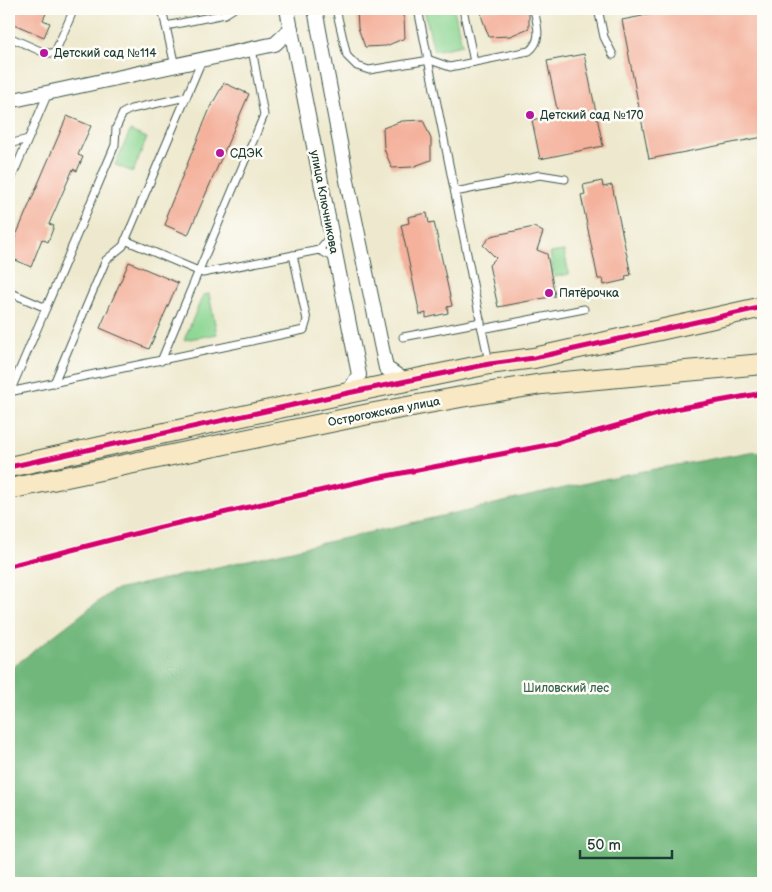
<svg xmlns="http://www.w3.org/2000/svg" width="772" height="892" viewBox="0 0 772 892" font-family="'Balsamiq Sans',sans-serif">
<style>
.green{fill:#8cd692;stroke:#568a63}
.forest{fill:#71b77c;stroke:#487a58}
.building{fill:#f4b19b}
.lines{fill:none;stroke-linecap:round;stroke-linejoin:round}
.lane-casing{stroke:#3e574b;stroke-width:9}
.street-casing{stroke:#3e574b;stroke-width:16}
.secondary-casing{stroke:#3e574b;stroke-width:22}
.lane{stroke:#fff;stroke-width:7}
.street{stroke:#fff;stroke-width:14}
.secondary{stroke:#f8e8c3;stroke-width:20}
.cycleway-casing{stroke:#fdfcf7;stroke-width:8}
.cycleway{stroke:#d6006c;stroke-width:5}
.poi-dot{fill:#b5179e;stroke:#fdfcf7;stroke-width:2}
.labels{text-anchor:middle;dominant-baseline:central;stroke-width:5;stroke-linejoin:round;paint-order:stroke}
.poi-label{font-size:12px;fill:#1f3d34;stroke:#fdfcf7;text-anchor:start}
.street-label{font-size:12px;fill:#1f3d34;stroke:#fdfcf7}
.park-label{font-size:12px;fill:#3a634c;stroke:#fdfcf7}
</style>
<rect width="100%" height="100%" fill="#fdfcf7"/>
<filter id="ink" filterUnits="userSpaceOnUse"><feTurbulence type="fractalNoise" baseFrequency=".02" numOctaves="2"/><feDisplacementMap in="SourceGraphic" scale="10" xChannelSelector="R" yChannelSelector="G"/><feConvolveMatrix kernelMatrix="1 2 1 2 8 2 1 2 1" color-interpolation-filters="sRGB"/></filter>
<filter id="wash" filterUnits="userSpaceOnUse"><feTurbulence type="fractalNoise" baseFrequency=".0096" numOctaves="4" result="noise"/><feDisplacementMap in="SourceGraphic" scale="20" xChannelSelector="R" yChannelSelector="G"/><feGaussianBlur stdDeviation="1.12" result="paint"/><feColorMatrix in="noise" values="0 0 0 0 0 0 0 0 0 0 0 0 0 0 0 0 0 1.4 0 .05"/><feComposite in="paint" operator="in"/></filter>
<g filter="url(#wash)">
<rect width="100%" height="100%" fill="#eee9ce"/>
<g class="green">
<polygon points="424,9 454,9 462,45 434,51"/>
<polygon points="130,131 147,138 133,172 115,165"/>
<polygon points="564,251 569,274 554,277 550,253"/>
<polygon points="209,294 217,334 184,340 203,295"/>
</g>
<polygon class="forest" points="755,451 763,453 763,883 9,883 9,670 112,591 622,475"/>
<g id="blocks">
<g class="building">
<polygon points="9,9 48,9 43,20 50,23 44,37 9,22"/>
<polygon points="357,9 400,9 404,18 405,38 386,46 365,47 358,28"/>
<polygon points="481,9 529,9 529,28 510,36 489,37 482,18"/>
<polygon points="678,9 763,9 763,137 649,159 622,20"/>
<polygon points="584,54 603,146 540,159 532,120 558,114 547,61"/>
<polygon points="224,83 249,94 188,235 165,225 168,217 166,216 211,106"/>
<polygon points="67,116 91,126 78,155 83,157 77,171 73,169 49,224 54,226 48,242 42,239 31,267 9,257 9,252"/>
<polygon points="423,120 431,139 431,160 412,167 392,168 384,149 383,128 402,121"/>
<polygon points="602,181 603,187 612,185 631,275 625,276 626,280 604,285 603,279 598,279 581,195 585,194 583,185"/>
<polygon points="427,213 429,223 434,222 452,306 447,307 448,313 426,318 426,313 420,315 401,225 409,223 408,217"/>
<polygon points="534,227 543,232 537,250 547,254 555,296 498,307 489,265 496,258 483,245 491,236"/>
<polygon points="129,262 178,283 149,349 100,328"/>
</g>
</g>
</g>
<g filter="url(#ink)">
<use href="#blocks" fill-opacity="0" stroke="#3e574b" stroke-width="1"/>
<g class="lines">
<g class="lane-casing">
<g id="lane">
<polyline points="162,9 175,66"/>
<path d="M336,9L347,56L357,66L369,70L430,60L450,67L529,51C543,40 537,25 534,9"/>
<polyline points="418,9 482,329"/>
<polyline points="463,9 474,62"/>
<polyline points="598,9 604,37 613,55"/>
<polyline points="166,26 225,14 233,9"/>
<polyline points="9,37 45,53 53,53 56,50 74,9"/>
<polyline points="9,144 28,139"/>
<polyline points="9,184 48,93"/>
<polyline points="455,192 540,175 565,179"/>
<polyline points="125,240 203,273 319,250 335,258"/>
<polyline points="319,250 331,235"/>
<polyline points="9,292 46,308 115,145 116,128 123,113 131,109 186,97"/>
<polyline points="403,337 481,322"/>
<polyline points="161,361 264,115 252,49"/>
<polyline points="489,362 482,329 584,309"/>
<polyline points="54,383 106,260 123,246 202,60"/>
<polyline points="9,392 304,330 307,320 293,255"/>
<polyline points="10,392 46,308"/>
</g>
</g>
<g class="street-casing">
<g id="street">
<polyline points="287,9 359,375 348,393"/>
<polyline points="315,9 349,191 386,368 407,382"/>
<polyline points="9,101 275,44 291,29"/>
</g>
</g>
<g class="secondary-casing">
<g id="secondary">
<polyline points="9,467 348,393 489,364 534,358 763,307"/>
<polyline points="9,489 369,414 461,397 542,384 763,364"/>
</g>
</g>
<use href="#lane" class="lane"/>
<use href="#street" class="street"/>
<use href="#secondary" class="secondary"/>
<g class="cycleway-casing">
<g id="cycleway">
<polyline points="9,467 348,393 489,364 534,358 763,307"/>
<polyline points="9,566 161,527 376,478 553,444 675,409 763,393"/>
</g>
</g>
<use href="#cycleway" class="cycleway"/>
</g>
</g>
<g class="poi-dot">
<circle cx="44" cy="53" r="5"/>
<circle cx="530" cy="115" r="5"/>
<circle cx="220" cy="153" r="5"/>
<circle cx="549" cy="293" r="5"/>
</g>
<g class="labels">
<g class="poi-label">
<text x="54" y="53">Детский сад №114</text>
<text x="540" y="115">Детский сад №170</text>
<text x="230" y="153">СДЭК</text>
<text x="559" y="293">Пятёрочка</text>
</g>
<g class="street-label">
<text transform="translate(324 202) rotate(79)">улица Ключникова</text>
<text transform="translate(384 412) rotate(-11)">Острогожская улица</text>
</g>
<g class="park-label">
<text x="566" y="688">Шиловский лес</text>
</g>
</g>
<rect width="772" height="892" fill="none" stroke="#fdfcf7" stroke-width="30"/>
<path d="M580 850v8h92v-8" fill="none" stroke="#1f3d34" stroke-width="2.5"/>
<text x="587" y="850" font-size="15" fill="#1f3d34" stroke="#fdfcf7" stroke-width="4" paint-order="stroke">50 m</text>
</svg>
